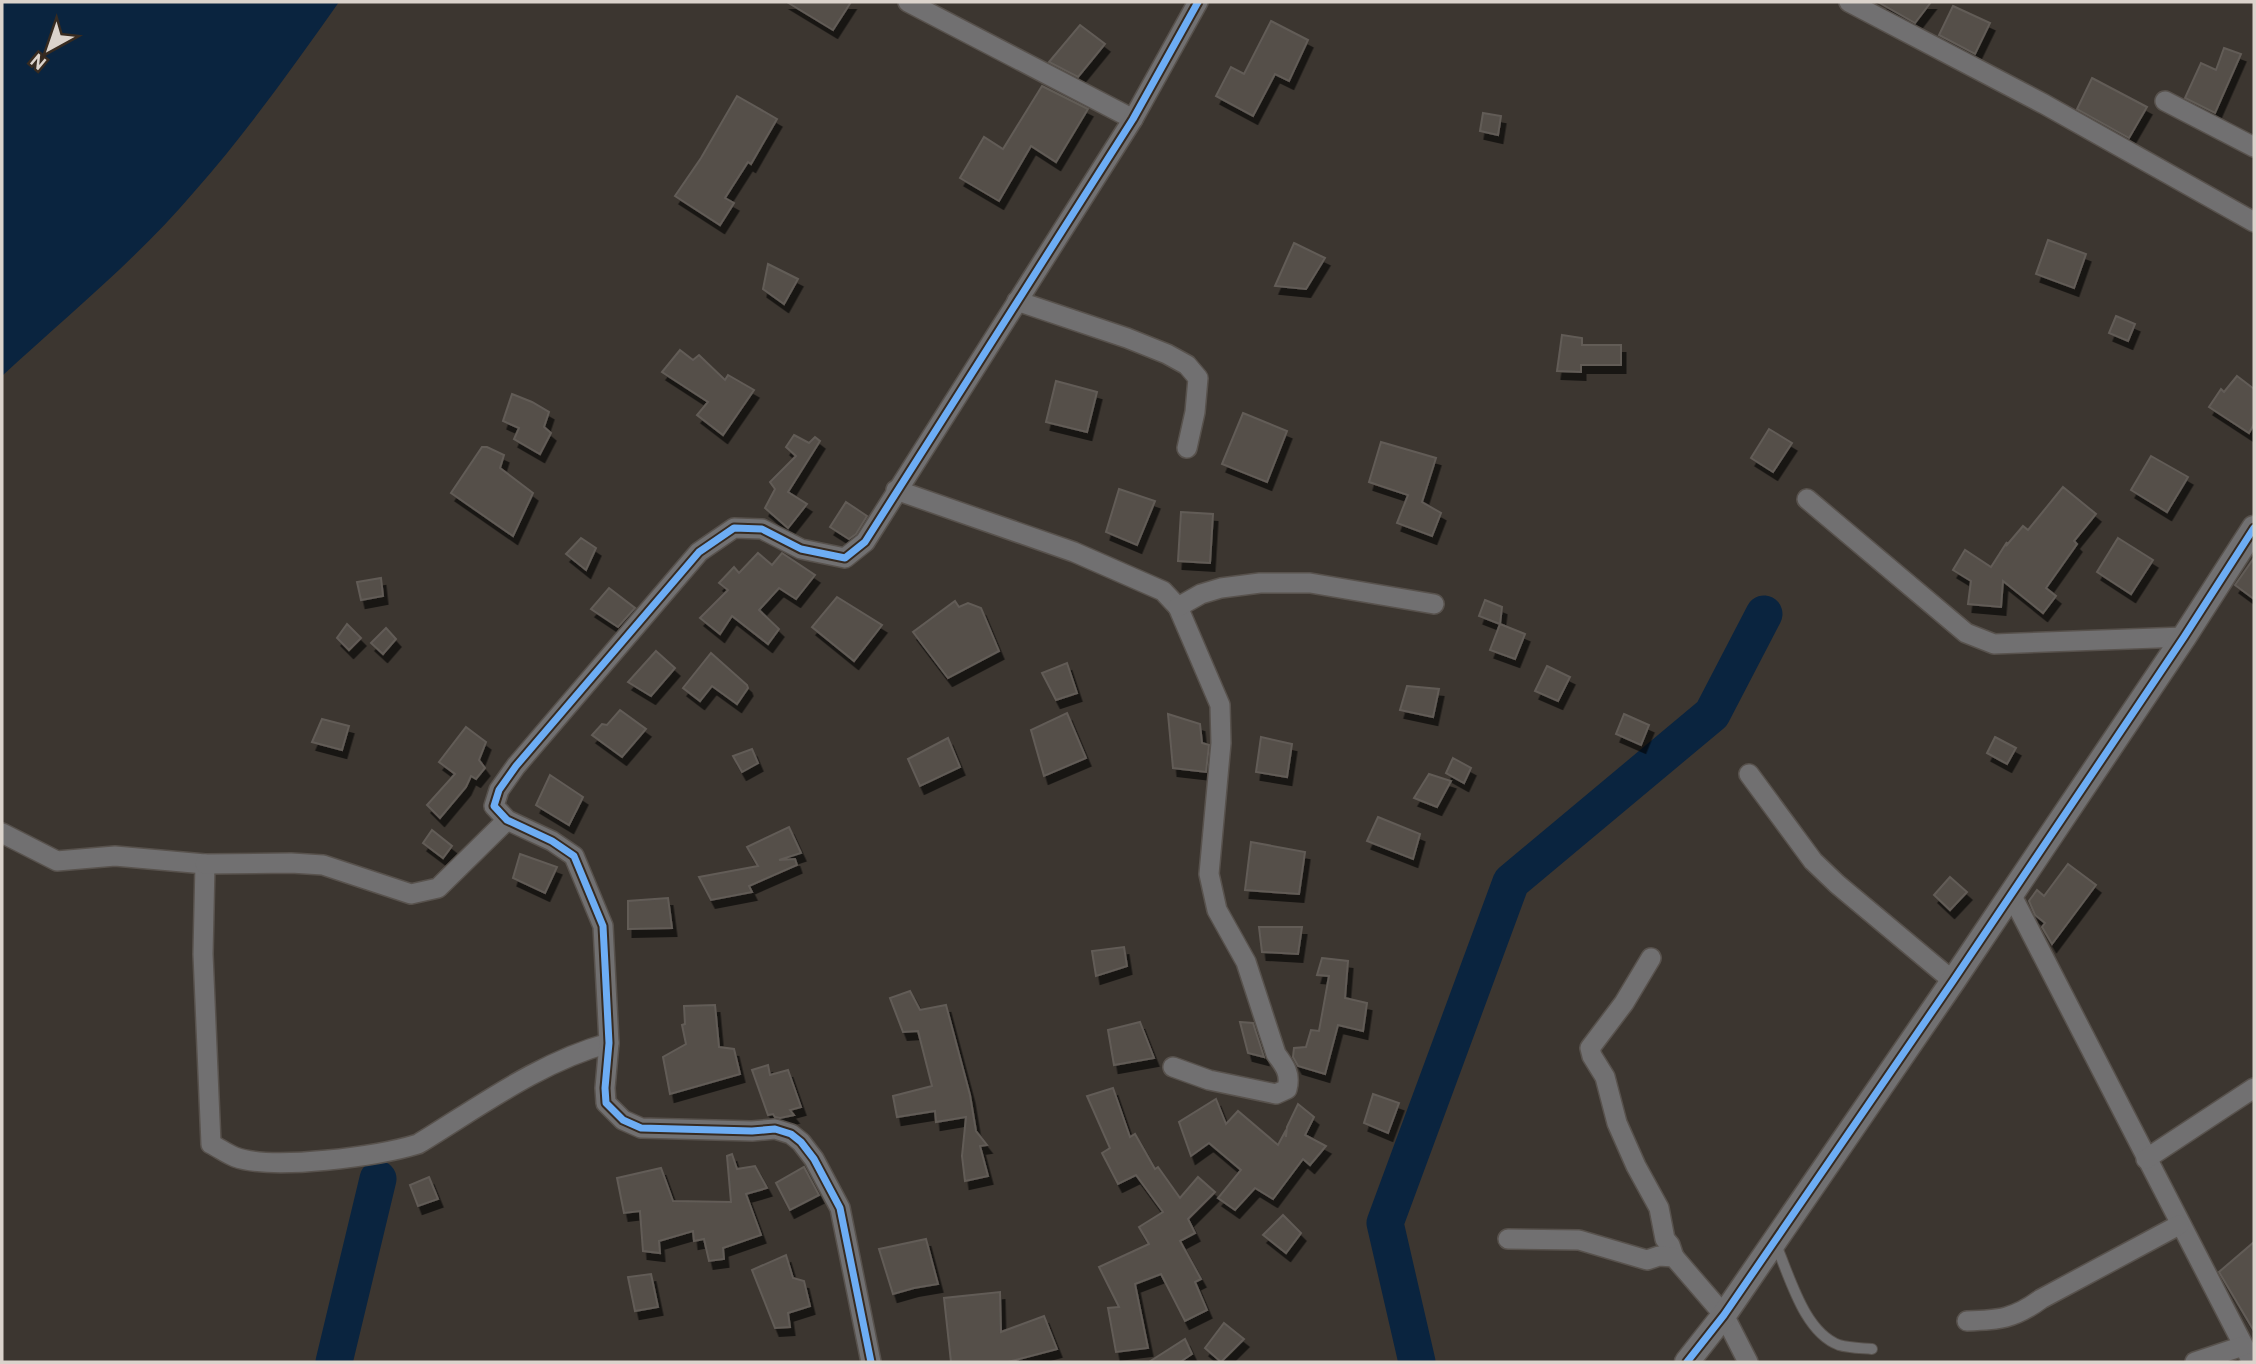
<svg xmlns="http://www.w3.org/2000/svg" width="2256" height="1364" viewBox="0 0 2256 1364" font-family="Overpass,sans-serif">
<style>
.water{fill:#0a243f}
.lines{fill:none;stroke-linecap:round;stroke-linejoin:round}
.river{stroke:#0a243f;stroke-width:37}
.building{fill:#544f4a;stroke:#625c57;stroke-width:2;filter:url(#shadow)}
.service-casing{stroke:#58524d;stroke-width:12}
.minor-casing{stroke:#58524d;stroke-width:22}
.tertiary-casing{stroke:#58524d;stroke-width:27}
.service{stroke:#717071;stroke-width:10}
.minor{stroke:#717071;stroke-width:19}
.tertiary{stroke:#717071;stroke-width:24}
.cycleway-casing{stroke:#372b21;stroke-width:11}
.cycleway{stroke:#6dadf4;stroke-width:7}
</style>
<defs>
<filter id="shadow"><feDropShadow dx="4.5" dy="8" stdDeviation="0" flood-color="#0009"/></filter>
</defs>
<rect width="100%" height="100%" fill="#3c3630"/>
<path class="water" d="M2,2H339C293,67 247,132 194,192C137,259 67,316 2,376Z"/>
<g class="lines">
<g class="river">
<polyline points="334,1362 378,1179"/>
<polyline points="1417,1362 1385,1223 1511,882 1712,714 1764,614"/>
</g>
</g>
<g class="building">
<polygon points="787,2 851,2 833,30"/>
<polygon points="1878,2 1931,2 1915,23"/>
<polygon points="1953,6 1990,23 1975,54 1939,35"/>
<polygon points="1271,21 1308,40 1289,81 1275,74 1253,116 1216,96 1231,67 1244,74"/>
<polygon points="1080,25 1105,44 1078,77 1049,62"/>
<polygon points="2224,48 2241,54 2215,113 2185,98 2201,63 2216,70"/>
<polygon points="2092,78 2147,107 2129,138 2077,109"/>
<polygon points="1042,86 1088,109 1056,162 1031,146 999,201 960,178 984,137 1003,149"/>
<polygon points="737,96 777,119 751,164 748,162 725,198 734,203 720,225 675,196 701,158"/>
<polygon points="1483,113 1501,116 1498,135 1480,131"/>
<polygon points="2048,240 2086,254 2074,288 2036,274"/>
<polygon points="1294,243 1325,258 1306,289 1275,286"/>
<polygon points="768,264 798,279 784,304 763,289"/>
<polygon points="2116,316 2135,324 2128,341 2109,333"/>
<polygon points="1562,335 1582,338 1582,345 1621,345 1621,365 1581,365 1581,372 1557,371"/>
<polygon points="680,350 693,360 699,355 725,380 728,375 754,390 723,435 697,415 708,402 662,372"/>
<polygon points="2237,376 2254,389 2254,424 2249,433 2209,407 2221,389 2224,392"/>
<polygon points="1056,381 1097,392 1087,432 1046,422"/>
<polygon points="512,394 532,402 549,412 544,427 551,433 540,454 514,439 519,428 503,421"/>
<polygon points="1243,413 1287,431 1267,482 1222,464"/>
<polygon points="1769,429 1792,443 1773,472 1751,458"/>
<polygon points="794,435 809,443 815,437 820,441 788,492 807,504 788,528 765,508 775,489 770,482 796,456 786,447"/>
<polygon points="1381,442 1436,458 1422,502 1441,513 1432,536 1397,523 1408,495 1369,482"/>
<polygon points="482,447 487,447 504,455 500,468 533,493 513,536 451,493"/>
<polygon points="2151,456 2188,477 2167,512 2131,490"/>
<polygon points="2063,487 2096,514 2074,541 2077,544 2046,588 2056,596 2043,613 2003,581 2001,607 1968,604 1971,581 1953,570 1965,550 1991,567 2007,542 2006,546 2023,526 2028,530"/>
<polygon points="1119,489 1155,501 1137,545 1106,532"/>
<polygon points="846,502 867,516 856,534 849,539 830,527"/>
<polygon points="1181,512 1213,514 1210,563 1178,561"/>
<polygon points="581,538 596,548 586,570 566,554"/>
<polygon points="2118,538 2153,560 2131,594 2097,572"/>
<polygon points="758,553 772,565 782,553 815,575 796,599 779,588 759,610 779,629 768,644 732,616 720,634 700,618 728,590 719,583 734,567 739,573"/>
<polygon points="2254,558 2254,599 2235,585"/>
<polygon points="381,578 383,596 361,600 357,582"/>
<polygon points="609,588 635,608 618,627 591,609"/>
<polygon points="837,597 882,625 854,661 812,627"/>
<polygon points="1485,600 1502,607 1500,624 1479,616"/>
<polygon points="955,601 959,607 968,603 981,608 999,651 948,678 913,632"/>
<polygon points="347,624 361,638 349,650 337,638"/>
<polygon points="1500,624 1525,634 1515,659 1490,650"/>
<polygon points="386,628 396,639 383,654 371,643"/>
<polygon points="656,651 675,668 651,696 628,682"/>
<polygon points="711,653 747,685 748,688 737,704 712,686 700,701 683,688"/>
<polygon points="1067,663 1077,693 1056,700 1042,673"/>
<polygon points="1547,666 1570,677 1558,701 1535,691"/>
<polygon points="1407,686 1439,689 1433,717 1400,710"/>
<polygon points="620,710 646,729 622,757 592,735 602,724 607,725"/>
<polygon points="1067,713 1086,758 1044,776 1031,730"/>
<polygon points="1168,714 1200,724 1202,743 1209,745 1206,772 1173,768"/>
<polygon points="1624,714 1649,725 1641,745 1616,734"/>
<polygon points="322,719 349,726 342,750 312,742"/>
<polygon points="466,727 486,742 479,760 485,768 476,779 471,776 466,787 440,818 427,805 455,774 439,762"/>
<polygon points="1261,737 1292,744 1287,777 1256,772"/>
<polygon points="1995,737 2016,748 2007,764 1987,753"/>
<polygon points="948,738 960,767 920,786 908,759"/>
<polygon points="752,749 758,763 742,772 733,756"/>
<polygon points="1453,758 1471,768 1464,783 1446,773"/>
<polygon points="1429,774 1451,781 1437,807 1414,798"/>
<polygon points="550,775 583,797 569,825 536,805"/>
<polygon points="1378,817 1420,834 1413,859 1367,841"/>
<polygon points="789,827 801,853 779,860 795,859 797,865 749,886 752,892 711,900 699,877 758,866 747,847"/>
<polygon points="432,830 452,846 443,858 423,843"/>
<polygon points="1251,842 1305,852 1299,894 1245,890"/>
<polygon points="520,854 557,867 545,893 513,878"/>
<polygon points="2068,864 2096,885 2052,944 2042,927 2045,923 2035,915 2029,901 2037,890 2044,896"/>
<polygon points="1950,877 1967,892 1950,910 1934,895"/>
<polygon points="668,898 672,928 628,929 628,901"/>
<polygon points="1259,927 1302,927 1298,954 1262,952"/>
<polygon points="1124,947 1127,966 1096,976 1092,951"/>
<polygon points="1322,958 1348,961 1345,998 1367,1003 1363,1031 1338,1025 1325,1074 1298,1066 1293,1057 1294,1048 1306,1047 1311,1030 1319,1031 1329,976 1317,975"/>
<polygon points="910,991 920,1010 946,1005 970,1095 976,1131 987,1145 980,1146 988,1176 965,1181 962,1156 966,1117 936,1122 935,1111 897,1117 893,1096 932,1086 918,1031 903,1032 890,998"/>
<polygon points="715,1005 719,1047 734,1049 740,1074 670,1094 663,1057 686,1044 682,1025 685,1024 684,1006"/>
<polygon points="1140,1022 1154,1058 1114,1065 1108,1030"/>
<polygon points="1240,1022 1253,1023 1264,1057 1248,1053"/>
<polygon points="768,1065 770,1075 788,1070 801,1107 790,1110 794,1115 780,1118 775,1117 773,1114 768,1115 752,1070"/>
<polygon points="1113,1088 1130,1137 1135,1134 1155,1169 1158,1167 1180,1198 1198,1177 1215,1192 1188,1219 1195,1233 1180,1241 1201,1279 1195,1282 1207,1310 1185,1321 1161,1274 1135,1284 1148,1348 1116,1352 1108,1308 1119,1307 1099,1267 1149,1244 1139,1227 1163,1212 1136,1175 1118,1184 1102,1153 1110,1148 1087,1096"/>
<polygon points="1373,1094 1399,1103 1388,1133 1364,1123"/>
<polygon points="1216,1099 1226,1124 1238,1111 1278,1145 1285,1132 1286,1137 1287,1127 1298,1104 1314,1117 1305,1135 1326,1146 1310,1165 1303,1159 1273,1199 1255,1188 1235,1210 1218,1198 1241,1170 1209,1143 1191,1156 1179,1122"/>
<polygon points="732,1154 737,1169 755,1166 767,1188 746,1194 761,1235 723,1248 724,1259 709,1261 704,1239 694,1241 693,1231 659,1241 660,1253 643,1251 640,1211 624,1213 617,1178 661,1168 673,1201 731,1202 727,1156"/>
<polygon points="804,1167 819,1195 790,1210 776,1183"/>
<polygon points="429,1177 438,1199 418,1206 410,1185"/>
<polygon points="1283,1215 1301,1233 1286,1253 1263,1235"/>
<polygon points="926,1239 938,1284 914,1288 893,1294 879,1249"/>
<polygon points="2254,1242 2254,1331 2219,1272"/>
<polygon points="786,1255 793,1278 804,1281 810,1306 788,1313 790,1327 775,1328 752,1270"/>
<polygon points="651,1274 658,1307 635,1311 628,1277"/>
<polygon points="1000,1292 1001,1332 1044,1316 1057,1349 1008,1362 951,1362 944,1298"/>
<polygon points="1224,1323 1244,1339 1221,1362 1205,1348"/>
<polygon points="1185,1339 1192,1354 1180,1362 1149,1362"/>
</g>
<g class="lines">
<g class="service-casing">
<path id="service" d="M1776,1245C1790,1277 1804,1332 1839,1345C1849,1348 1861,1348 1872,1349"/>
</g>
<g class="minor-casing">
<g id="minor">
<polyline points="908,2 1133,119"/>
<polyline points="1849,2 2044,104 2254,222"/>
<polyline points="2165,101 2254,147"/>
<polyline points="1017,301 1127,338 1167,354 1187,365 1198,378 1195,412 1187,448"/>
<path d="M896,490L1074,552L1163,591L1178,607L1220,705L1221,743L1209,874L1217,910L1246,962L1276,1054C1285,1066 1291,1074 1287,1089L1276,1094L1209,1080L1173,1067"/>
<polyline points="1807,499 1966,633 1994,644 2184,637"/>
<polyline points="1178,607 1201,594 1221,588 1260,583 1310,583 1434,604"/>
<polyline points="1749,774 1813,861 1837,884 1953,981"/>
<path d="M2,833L57,861L115,856L205,864L203,954L211,1144C219,1148 227,1154 235,1157C273,1171 379,1156 418,1144C479,1107 539,1062 609,1043"/>
<polyline points="205,864 291,863 323,865 411,894 438,888 507,820"/>
<polyline points="2011,894 2252,1362"/>
<polyline points="1651,958 1624,1003 1590,1048 1592,1056 1605,1077 1617,1123 1636,1166 1659,1208 1665,1239 1670,1245 1674,1257"/>
<polyline points="2146,1159 2254,1088"/>
<polyline points="1508,1239 1579,1240 1647,1260 1659,1256 1674,1257 1724,1315 1748,1362"/>
<path d="M1967,1321C1999,1320 2014,1319 2041,1299L2179,1225"/>
<polyline points="871,1362 840,1208 814,1159 801,1142 791,1134 775,1129 752,1131 641,1128 623,1120 606,1103 605,1088 609,1043 603,926 574,856 552,841 507,820 494,806 499,790 516,766 699,552 734,528 762,529 801,549 845,558 865,542 1133,119 1198,2"/>
<polyline points="2195,1362 2243,1346"/>
</g>
</g>
<g class="tertiary-casing">
<polyline id="tertiary" points="1687,1362 1724,1315 1953,981 2184,637 2254,528"/>
</g>
<use href="#service" class="service"/>
<use href="#minor" class="minor"/>
<use href="#tertiary" class="tertiary"/>
<g class="cycleway-casing">
<g id="cycleway">
<polyline points="871,1362 840,1208 814,1159 801,1142 791,1134 775,1129 752,1131 641,1128 623,1120 606,1103 605,1088 609,1043 603,926 574,856 552,841 507,820 494,806 499,790 516,766 699,552 734,528 762,529 801,549 845,558 865,542 1133,119 1198,2"/>
<polyline points="1687,1362 1724,1315 1953,981 2184,637 2254,528"/>
</g>
</g>
<use href="#cycleway" class="cycleway"/>
</g>
<rect width="2256" height="1364" fill="none" stroke="#dbd3cc" stroke-width="7"/>
<g transform="translate(49 49) rotate(220)" stroke="#372b21" stroke-width="5" paint-order="stroke">
<path d="M0-5L12 26L0 18L-12 26Z" fill="#dbd3cc"/>
<text y="-10" font-size="19" font-weight="bold" text-anchor="middle" fill="#dbd3cc">N</text>
</g>
</svg>
